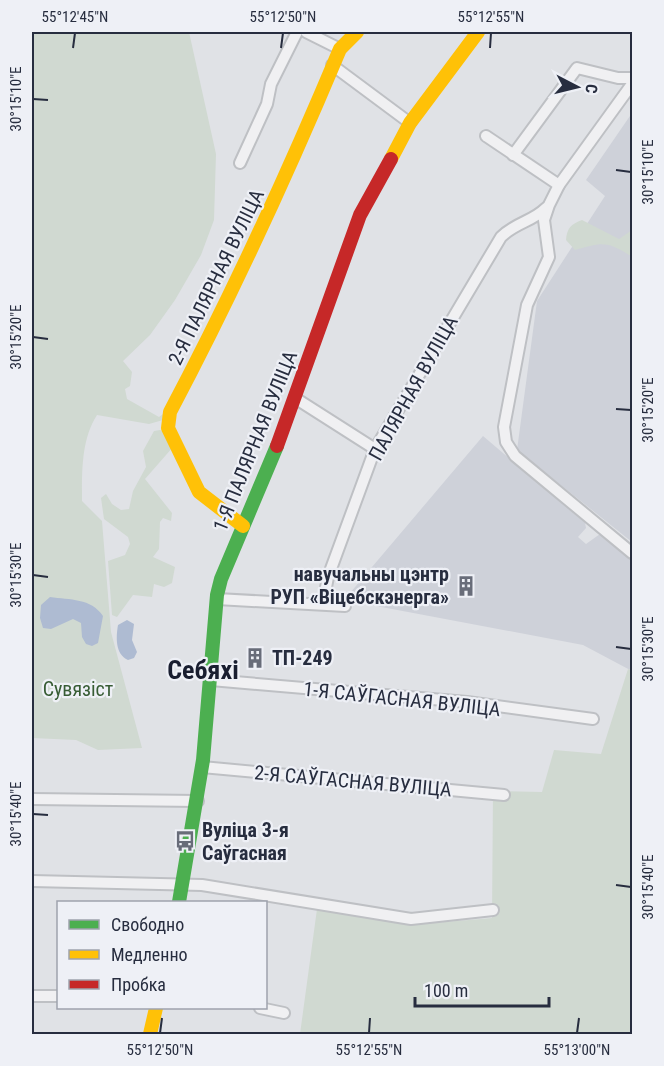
<svg xmlns="http://www.w3.org/2000/svg" width="664" height="1066" viewBox="0 0 664 1066" font-family="'Roboto Condensed',sans-serif">
<style>
.built{fill:#ced1d9}
.green{fill:#d0d9d1}
.water{fill:#aebbd2}
.lines{fill:none;stroke-linecap:round;stroke-linejoin:round}
.street-casing{stroke:#bec0c4;stroke-width:14}
.street{stroke:#f0f0f2;stroke-width:10}
.fast{stroke:#4caf50;stroke-width:14}
.slow{stroke:#ffc107;stroke-width:14}
.jam{stroke:#c62828;stroke-width:14}
.ticks{fill:none;stroke:#272d3f;stroke-width:2}
.labels{text-anchor:middle;dominant-baseline:central;stroke-width:4.5;stroke-linejoin:round;paint-order:stroke}
.street-label{font-size:20px;fill:#272d3f;stroke:#eef0f6}
.poi-label{font-size:20px;font-weight:bold;fill:#272d3f;stroke:#eef0f6;text-anchor:start}
.park-label{font-size:20px;fill:#375c34;stroke:#eef0f6}
.district-label{font-size:26px;font-weight:bold;fill:#191e30;stroke:#eef0f6}
.neatline{fill:none;stroke:#272d3f;stroke-width:2}
.ticks-label{font-size:15px;text-anchor:middle;fill:#272d3f}
</style>
<rect width="100%" height="100%" fill="#e0e2e6"/>
<g class="built">
<polygon points="632,113 632,542 517,450 537,301 605,196 586,180"/>
<polygon points="483,436 585,523 586,528 578,537 586,544 600,534 632,561 632,671 583,645 355,602 350,593"/>
</g>
<g class="green">
<path d="M32,32H189L216,154L214,220L201,255L175,300L150,335L123,361L132,372L130,386L125,389L127,399L159,417L163,414V420L149,424L97,415C81,440 82,472 82,501L102,521L111,632L142,748L98,750L76,740L32,738Z"/>
<path d="M582,220L619,239L632,230V255H629C606,240 600,243 575,250L566,240C567,228 571,224 582,220Z"/>
<polygon points="160,430 166,433 173,447 145,479 172,513 171,521 163,518 160,522 159,549 153,557 175,567 172,583 164,587 154,584 152,597 133,595 117,617 112,615 108,561 125,555 130,544 128,537 104,519 101,498 106,494 112,504 121,510 129,509 133,491 146,467 143,451 154,431"/>
<polygon points="628,669 632,671 632,1034 300,1034 317,909 410,925 492,918 493,791 542,792 554,750 601,754"/>
</g>
<g class="water">
<path d="M50,597C70,600 91,598 103,616L98,643L92,646L86,644L82,637L81,623L73,619L51,629L43,628L40,618L41,605Z"/>
<path d="M127,620L134,624L132,640L137,652L134,658L128,660C115,654 116,637 118,625Z"/>
</g>
<g class="lines">
<g class="street-casing">
<g id="street">
<polyline points="306,32 340,49"/>
<polyline points="332,65 410,123"/>
<polyline points="632,84 559,185 549,205 544,220 549,257 527,305 504,427 506,442 515,456 632,553"/>
<polyline points="486,136 559,185"/>
<polyline points="513,155 577,68 618,78 632,78"/>
<polyline points="240,163 267,104 271,84 297,32"/>
<polyline points="295,398 375,449"/>
<polyline points="217,599 345,606"/>
<path d="M323,603L328,577L375,449L501,237C516,222 532,222 546,208"/>
<polyline points="211,680 467,702 593,719"/>
<polyline points="202,767 504,795"/>
<polyline points="32,799 198,801"/>
<polyline points="32,881 202,885 411,919 493,910"/>
<polyline points="32,996 58,996"/>
<polyline points="260,1008 284,1013"/>
</g>
</g>
<use href="#street" class="street"/>
<polyline class="fast" points="179,902 203,760 217,595 221,579 277,446"/>
<g class="slow">
<polyline points="391,159 410,123 478,32"/>
<path d="M243,526L199,492L168,428L170,412C233,293 288,173 340,49L357,32"/>
<polyline points="150,1034 156,1008"/>
</g>
<polyline class="jam" points="277,446 360,215 391,159"/>
</g>
<path class="ticks" d="M73,48L75,33M281,48L283,33M490,48L491,33M33,99L48,100M616,170L631,172M33,337L48,339M616,409L631,410M33,575L48,577M616,647L631,649M33,814L48,815M616,885L631,887M160,1033L162,1018M369,1033L370,1018M577,1033L579,1018"/>
<defs>
<g id="building-bare" transform="scale(1.62)"><path d="M-4-6H4V6H1V3H-1V6H-4ZM-2.5-4.3h1.7v1.8h-1.7ZM.8-4.3h1.7v1.8H.8ZM-2.5-1h1.7V.8h-1.7ZM.8-1h1.7V.8H.8Z" fill="#686c79" stroke="#eef0f6" stroke-width="2.5" paint-order="stroke"/></g>
<g id="bus-bare" transform="scale(1.62)"><path d="M-5-6H5V4H4V6H2V4H-2V6H-4V4H-5ZM-3.5-4V0h7V-4ZM-3.5 1.2v1.5H-2V1.2ZM2 1.2v1.5H3.5V1.2Z" fill="#686c79" stroke="#eef0f6" stroke-width="2.5" paint-order="stroke"/></g>
</defs>
<g fill-rule="evenodd">
<use href="#building-bare" x="466" y="586"/>
<use href="#building-bare" x="255" y="658"/>
<use href="#bus-bare" x="185" y="841"/>
</g>
<g class="labels">
<g class="street-label">
<text transform="translate(216 277) rotate(-64)">2-Я ПАЛЯРНАЯ ВУЛІЦА</text>
<text transform="translate(413 388) rotate(-61)">ПАЛЯРНАЯ ВУЛІЦА</text>
<text transform="translate(255 441) rotate(-68)">1-Я ПАЛЯРНАЯ ВУЛІЦА</text>
<text transform="translate(402 699) rotate(6)">1-Я САЎГАСНАЯ ВУЛІЦА</text>
<text transform="translate(353 781) rotate(5)">2-Я САЎГАСНАЯ ВУЛІЦА</text>
</g>
<g class="poi-label">
<text x="449" y="574" text-anchor="end">навучальны цэнтр<tspan x="449" dy="23">РУП «Віцебскэнерга»</tspan></text>
<text x="272" y="658">ТП-249</text>
<text x="202" y="830">Вуліца 3-я<tspan x="202" dy="23">Саўгасная</tspan></text>
</g>
<g class="park-label">
<text x="78" y="689">Сувязіст</text>
</g>
<g class="district-label">
<text x="203" y="670">Себяхі</text>
</g>
</g>
<rect width="664" height="1066" fill="none" stroke="#eef0f6" stroke-width="66"/>
<rect x="57" y="901" width="210" height="108" fill="#eef0f6" stroke="#9ea2ad" stroke-width="1.5"/>
<rect x="69" y="920" width="30" height="9" fill="#4caf50" stroke="#9ea2ad" stroke-width="1.5"/>
<text x="111" y="931" font-size="18" fill="#272d3f">Свободно</text>
<rect x="69" y="950" width="30" height="9" fill="#ffc107" stroke="#9ea2ad" stroke-width="1.5"/>
<text x="111" y="961" font-size="18" fill="#272d3f">Медленно</text>
<rect x="69" y="980" width="30" height="9" fill="#c62828" stroke="#9ea2ad" stroke-width="1.5"/>
<text x="111" y="991" font-size="18" fill="#272d3f">Пробка</text>
<g transform="translate(577 87) rotate(97)" stroke="#eef0f6" stroke-width="4.5" paint-order="stroke">
<path d="M0-4.5L10 22L0 15L-10 22Z" fill="#272d3f"/>
<text y="-9" font-size="16" font-weight="bold" text-anchor="middle" fill="#272d3f">С</text>
</g>
<path d="M415 997v9h134v-9" fill="none" stroke="#272d3f" stroke-width="3"/>
<text x="424" y="997" font-size="18" fill="#272d3f" stroke="#eef0f6" stroke-width="4.5" paint-order="stroke">100 m</text>
<rect x="33" y="33" width="598" height="1000" class="neatline"/>
<g class="ticks-label">
<text x="75" y="22">55°12'45"N</text>
<text x="283" y="22">55°12'50"N</text>
<text x="491" y="22">55°12'55"N</text>
<text transform="translate(16 99) rotate(-90)" y="5">30°15'10"E</text>
<text transform="translate(648 172) rotate(-90)" y="5">30°15'10"E</text>
<text transform="translate(16 337) rotate(-90)" y="5">30°15'20"E</text>
<text transform="translate(648 410) rotate(-90)" y="5">30°15'20"E</text>
<text transform="translate(16 575) rotate(-90)" y="5">30°15'30"E</text>
<text transform="translate(648 649) rotate(-90)" y="5">30°15'30"E</text>
<text transform="translate(16 814) rotate(-90)" y="5">30°15'40"E</text>
<text transform="translate(648 887) rotate(-90)" y="5">30°15'40"E</text>
<text x="160" y="1055">55°12'50"N</text>
<text x="369" y="1055">55°12'55"N</text>
<text x="577" y="1055">55°13'00"N</text>
</g>
</svg>
